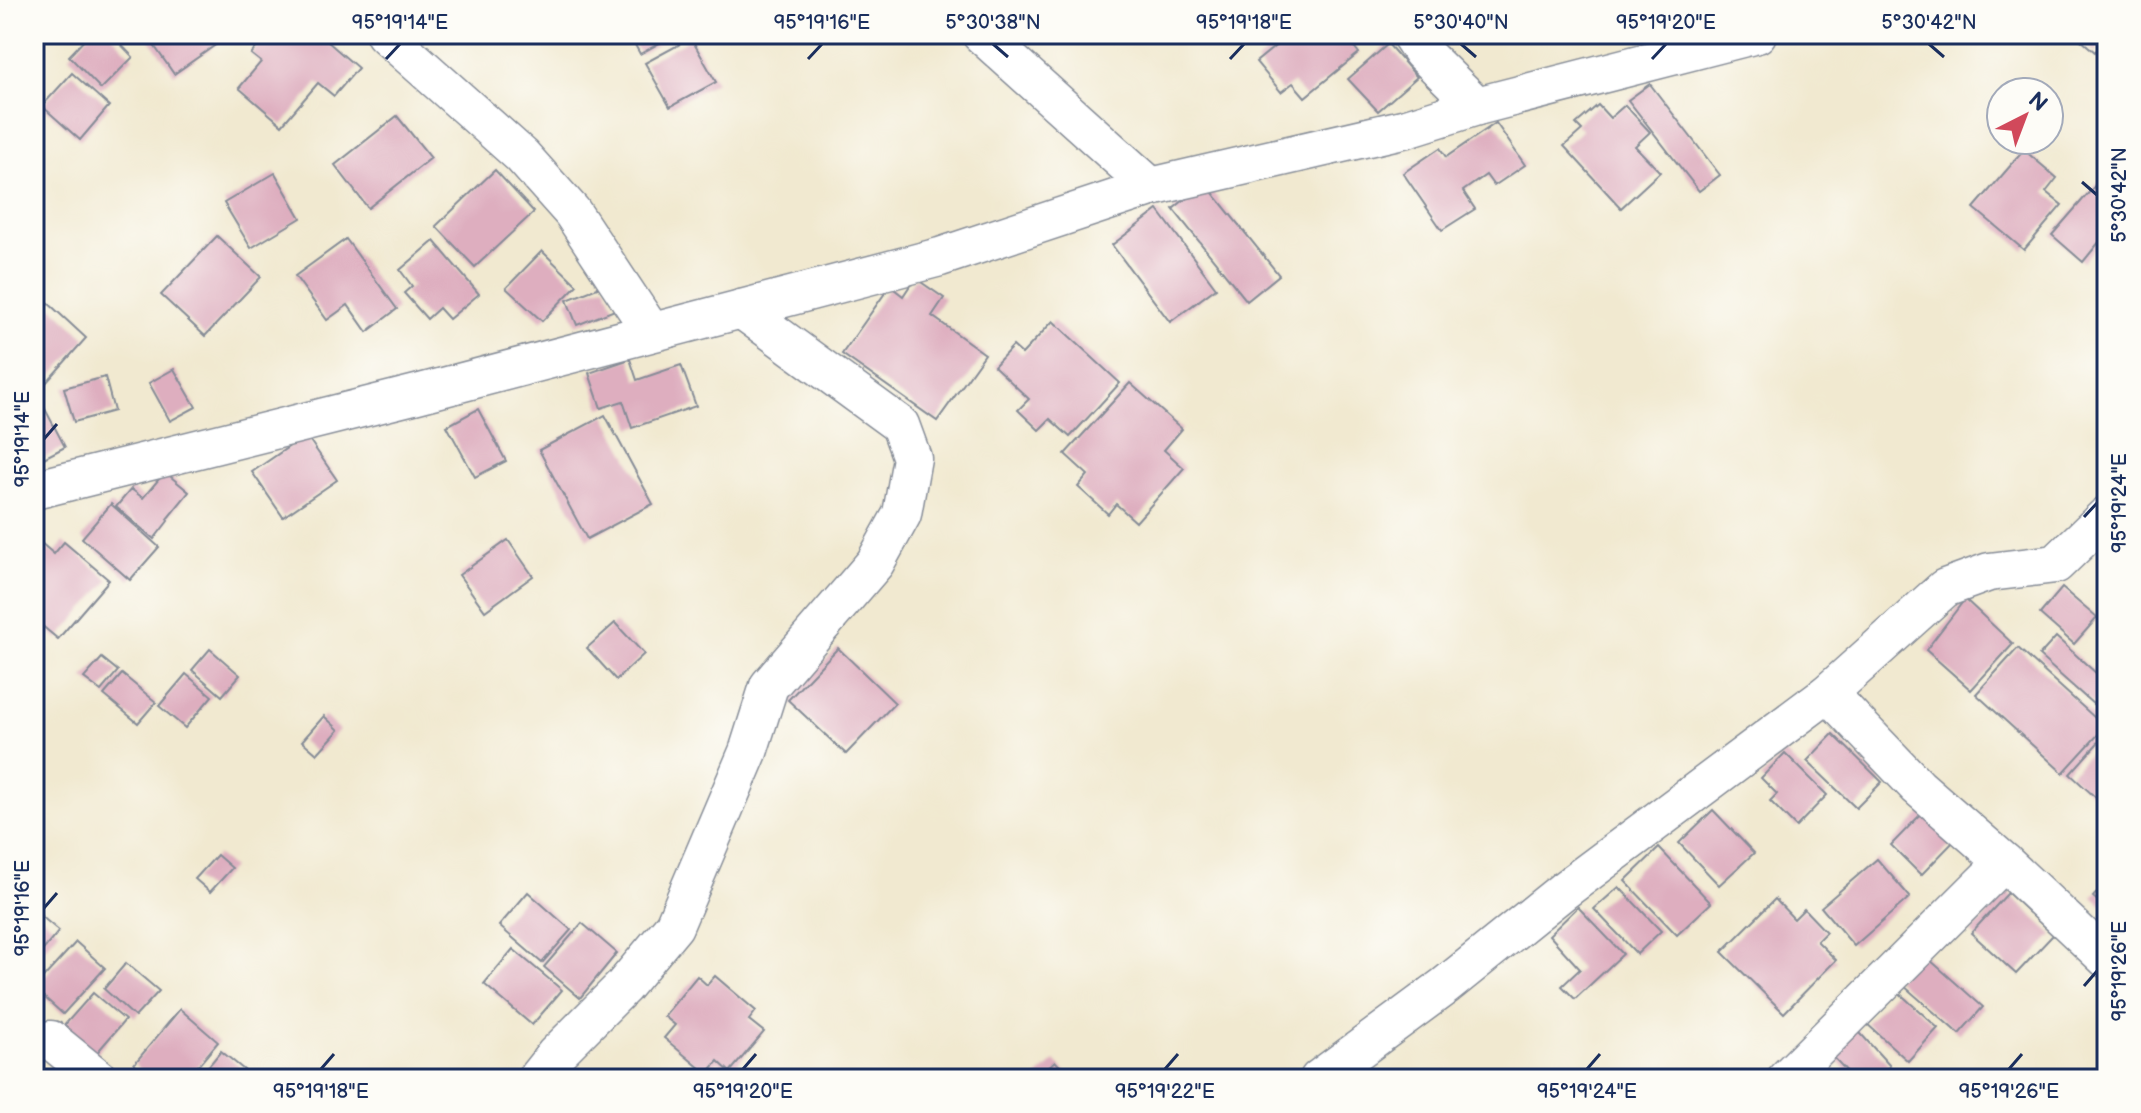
<svg xmlns="http://www.w3.org/2000/svg" width="2141" height="1113" viewBox="0 0 2141 1113" font-family="'Balsamiq Sans',sans-serif">
<style>
.building{fill:#deaebf}
.lines{fill:none;stroke-linecap:round;stroke-linejoin:round}
.minor-casing{stroke:#868c97;stroke-width:41}
.minor{stroke:#fff;stroke-width:38}
.ticks{fill:none;stroke:#1b2f5e;stroke-width:3}
.neatline{fill:none;stroke:#1b2f5e;stroke-width:3}
.ticks-label{font-size:20px;text-anchor:middle;fill:#1b2f5e}
</style>
<rect width="100%" height="100%" fill="#fdfcf7"/>
<filter id="ink" filterUnits="userSpaceOnUse"><feTurbulence type="fractalNoise" baseFrequency=".0125" numOctaves="2"/><feDisplacementMap in="SourceGraphic" scale="16" xChannelSelector="R" yChannelSelector="G"/><feConvolveMatrix kernelMatrix="1 2 1 2 8 2 1 2 1" color-interpolation-filters="sRGB"/></filter>
<filter id="wash" filterUnits="userSpaceOnUse"><feTurbulence type="fractalNoise" baseFrequency=".006" numOctaves="4" result="noise"/><feDisplacementMap in="SourceGraphic" scale="32" xChannelSelector="R" yChannelSelector="G"/><feGaussianBlur stdDeviation="1.8" result="paint"/><feColorMatrix in="noise" values="0 0 0 0 0 0 0 0 0 0 0 0 0 0 0 0 0 1.4 0 .05"/><feComposite in="paint" operator="in"/></filter>
<g filter="url(#wash)">
<rect width="100%" height="100%" fill="#f1e9d0"/>
<g id="blocks">
<g class="building">
<polygon points="90,34 111,34 133,57 101,89 69,56"/>
<polygon points="146,34 231,34 174,74"/>
<polygon points="268,34 319,34 358,68 334,96 318,83 282,125 239,88 261,62 251,54"/>
<polygon points="629,34 676,34 640,54"/>
<polygon points="1290,34 1344,34 1359,53 1305,97 1293,83 1281,92 1256,62"/>
<polygon points="2074,34 2107,34 2107,38 2095,52"/>
<polygon points="691,38 716,82 670,107 645,63"/>
<polygon points="1388,44 1417,77 1378,111 1348,79"/>
<polygon points="72,73 109,106 80,140 42,106"/>
<polygon points="1650,84 1720,175 1699,191 1628,100"/>
<polygon points="1598,105 1610,118 1625,105 1650,132 1635,146 1660,172 1621,208 1564,146 1582,130 1576,124"/>
<polygon points="397,116 431,158 368,208 335,165"/>
<polygon points="1496,123 1525,165 1494,186 1486,175 1463,191 1475,209 1442,230 1403,173 1440,148 1446,157"/>
<polygon points="2024,150 2057,178 2046,192 2062,205 2024,250 1974,208"/>
<polygon points="495,170 534,212 475,267 436,226"/>
<polygon points="275,173 301,218 251,248 224,203"/>
<polygon points="2099,181 2107,188 2107,247 2100,241 2083,262 2052,235"/>
<polygon points="1205,183 1279,275 1247,301 1173,209"/>
<polygon points="1158,210 1216,288 1170,322 1112,245"/>
<polygon points="217,236 261,277 205,336 161,295"/>
<polygon points="346,239 397,309 367,332 348,305 327,320 295,276"/>
<polygon points="434,241 479,294 449,319 439,308 427,319 404,293 412,286 400,270"/>
<polygon points="542,251 577,285 542,321 506,288"/>
<polygon points="915,278 944,298 932,316 985,354 937,421 842,354 890,286 903,296"/>
<polygon points="605,285 615,310 577,325 567,300"/>
<polygon points="45,300 86,338 45,384 34,374 34,312"/>
<polygon points="1053,321 1120,383 1070,437 1050,419 1039,430 1018,410 1029,399 994,366 1013,346 1022,354"/>
<polygon points="630,359 637,380 681,365 696,406 632,428 623,401 601,408 589,373"/>
<polygon points="174,369 196,407 170,421 149,383"/>
<polygon points="105,377 114,411 74,422 64,388"/>
<polygon points="1130,383 1182,429 1164,450 1184,468 1136,522 1116,504 1108,514 1078,487 1088,475 1065,454"/>
<polygon points="34,388 65,447 34,463"/>
<polygon points="478,409 506,461 475,477 447,426"/>
<polygon points="605,415 653,504 587,539 539,450"/>
<polygon points="306,435 337,480 283,517 252,472"/>
<polygon points="165,472 189,492 167,519 168,521 154,539 116,507 131,489 143,498"/>
<polygon points="111,504 159,547 130,580 82,538"/>
<polygon points="34,537 54,554 64,542 109,580 58,639 34,619"/>
<polygon points="508,540 533,576 485,611 459,575"/>
<polygon points="2062,588 2097,618 2074,644 2040,614"/>
<polygon points="1965,599 2013,644 1971,690 1926,650"/>
<polygon points="615,623 644,654 616,680 587,648"/>
<polygon points="2056,637 2107,683 2107,688 2093,704 2039,656"/>
<polygon points="838,648 895,703 846,754 788,700"/>
<polygon points="2018,648 2105,727 2063,773 1976,694"/>
<polygon points="210,649 240,675 222,696 192,670"/>
<polygon points="102,658 118,671 101,691 84,678"/>
<polygon points="122,674 156,702 138,723 104,695"/>
<polygon points="186,674 212,696 185,728 159,706"/>
<polygon points="324,716 339,730 317,754 302,741"/>
<polygon points="1833,734 1882,782 1856,808 1807,761"/>
<polygon points="2104,736 2107,739 2107,808 2070,774"/>
<polygon points="1785,753 1827,795 1796,827 1770,801 1777,794 1761,778"/>
<polygon points="1927,808 1957,838 1921,875 1891,845"/>
<polygon points="1713,810 1754,853 1719,885 1679,843"/>
<polygon points="1659,848 1711,903 1677,935 1625,881"/>
<polygon points="217,855 232,868 210,892 195,879"/>
<polygon points="1877,859 1910,897 1854,946 1821,907"/>
<polygon points="2107,881 2107,909 2093,897"/>
<polygon points="1619,887 1661,931 1637,954 1594,909"/>
<polygon points="528,892 571,930 542,963 499,926"/>
<polygon points="2008,893 2053,935 2016,974 1971,933"/>
<polygon points="1775,899 1794,919 1804,909 1826,932 1817,941 1836,960 1784,1013 1722,952"/>
<polygon points="1578,907 1623,954 1575,999 1562,986 1580,969 1549,935"/>
<polygon points="34,910 59,931 34,961"/>
<polygon points="582,923 617,953 580,998 544,967"/>
<polygon points="76,942 105,968 63,1014 34,988"/>
<polygon points="513,949 562,990 532,1025 484,984"/>
<polygon points="1920,951 1983,1007 1959,1034 1896,979"/>
<polygon points="126,963 159,991 135,1017 104,989"/>
<polygon points="697,976 707,985 715,976 756,1011 749,1020 764,1032 730,1072 718,1061 707,1074 664,1038 675,1025 664,1016"/>
<polygon points="1896,990 1938,1028 1908,1061 1866,1023"/>
<polygon points="93,993 125,1020 94,1056 62,1028"/>
<polygon points="180,1009 218,1042 187,1079 152,1079 134,1064"/>
<polygon points="1851,1023 1890,1066 1875,1079 1854,1079 1824,1047"/>
<polygon points="221,1051 255,1079 198,1079"/>
<polygon points="1055,1061 1072,1079 1035,1079"/>
</g>
</g>
</g>
<g filter="url(#ink)">
<use href="#blocks" fill-opacity="0" stroke="#868c97" stroke-width="2"/>
<g class="lines">
<g class="minor-casing">
<g id="minor">
<polyline points="385,34 522,156 572,212 651,331"/>
<polyline points="981,34 1151,187"/>
<polyline points="1410,34 1422,52 1477,106"/>
<polyline points="34,490 417,394 940,257 1151,187 1407,128 1477,106 1757,34"/>
<polyline points="1828,693 1918,787 2004,862 2107,959"/>
<polyline points="51,1040 99,1079"/>
<polyline points="536,1079 555,1055 623,987 674,926 748,752 769,686 875,563 902,514 912,458 900,425 741,309"/>
<polyline points="1319,1079 1445,986 1563,891 1828,693 1945,588 1989,572 2056,564 2107,515"/>
<polyline points="1786,1079 2004,862"/>
</g>
</g>
<use href="#minor" class="minor"/>
</g>
</g>
<path class="ticks" d="M993,44L1008,57M1461,44L1476,57M1929,44L1944,57M386,59L400,44M808,59L822,44M1230,59L1244,44M1652,59L1666,44M2082,182L2097,195M44,439L57,424M2084,517L2097,503M44,908L57,893M2084,986L2097,971M321,1069L334,1054M743,1069L756,1054M1165,1069L1178,1054M1587,1069L1600,1054M2009,1069L2022,1054"/>
<rect width="2141" height="1113" fill="none" stroke="#fdfcf7" stroke-width="88"/>
<g transform="translate(2025 116) rotate(42)"><circle r="38" fill="#fdfcf7" stroke="#a3aaba" stroke-width="2"/>
<path d="M0-6L14 30L0 20L-14 30Z" fill="#d1495b"/>
<text y="-12" font-size="22" font-weight="bold" text-anchor="middle" fill="#1b2f5e">N</text>
</g>
<rect x="44" y="44" width="2053" height="1025" class="neatline"/>
<g class="ticks-label">
<text x="400" y="29">95°19'14"E</text>
<text x="822" y="29">95°19'16"E</text>
<text x="993" y="29">5°30'38"N</text>
<text x="1244" y="29">95°19'18"E</text>
<text x="1461" y="29">5°30'40"N</text>
<text x="1666" y="29">95°19'20"E</text>
<text x="1929" y="29">5°30'42"N</text>
<text transform="translate(2119 195) rotate(-90)" y="7">5°30'42"N</text>
<text transform="translate(22 439) rotate(-90)" y="7">95°19'14"E</text>
<text transform="translate(2119 503) rotate(-90)" y="7">95°19'24"E</text>
<text transform="translate(22 908) rotate(-90)" y="7">95°19'16"E</text>
<text transform="translate(2119 971) rotate(-90)" y="7">95°19'26"E</text>
<text x="321" y="1098">95°19'18"E</text>
<text x="743" y="1098">95°19'20"E</text>
<text x="1165" y="1098">95°19'22"E</text>
<text x="1587" y="1098">95°19'24"E</text>
<text x="2009" y="1098">95°19'26"E</text>
</g>
</svg>
